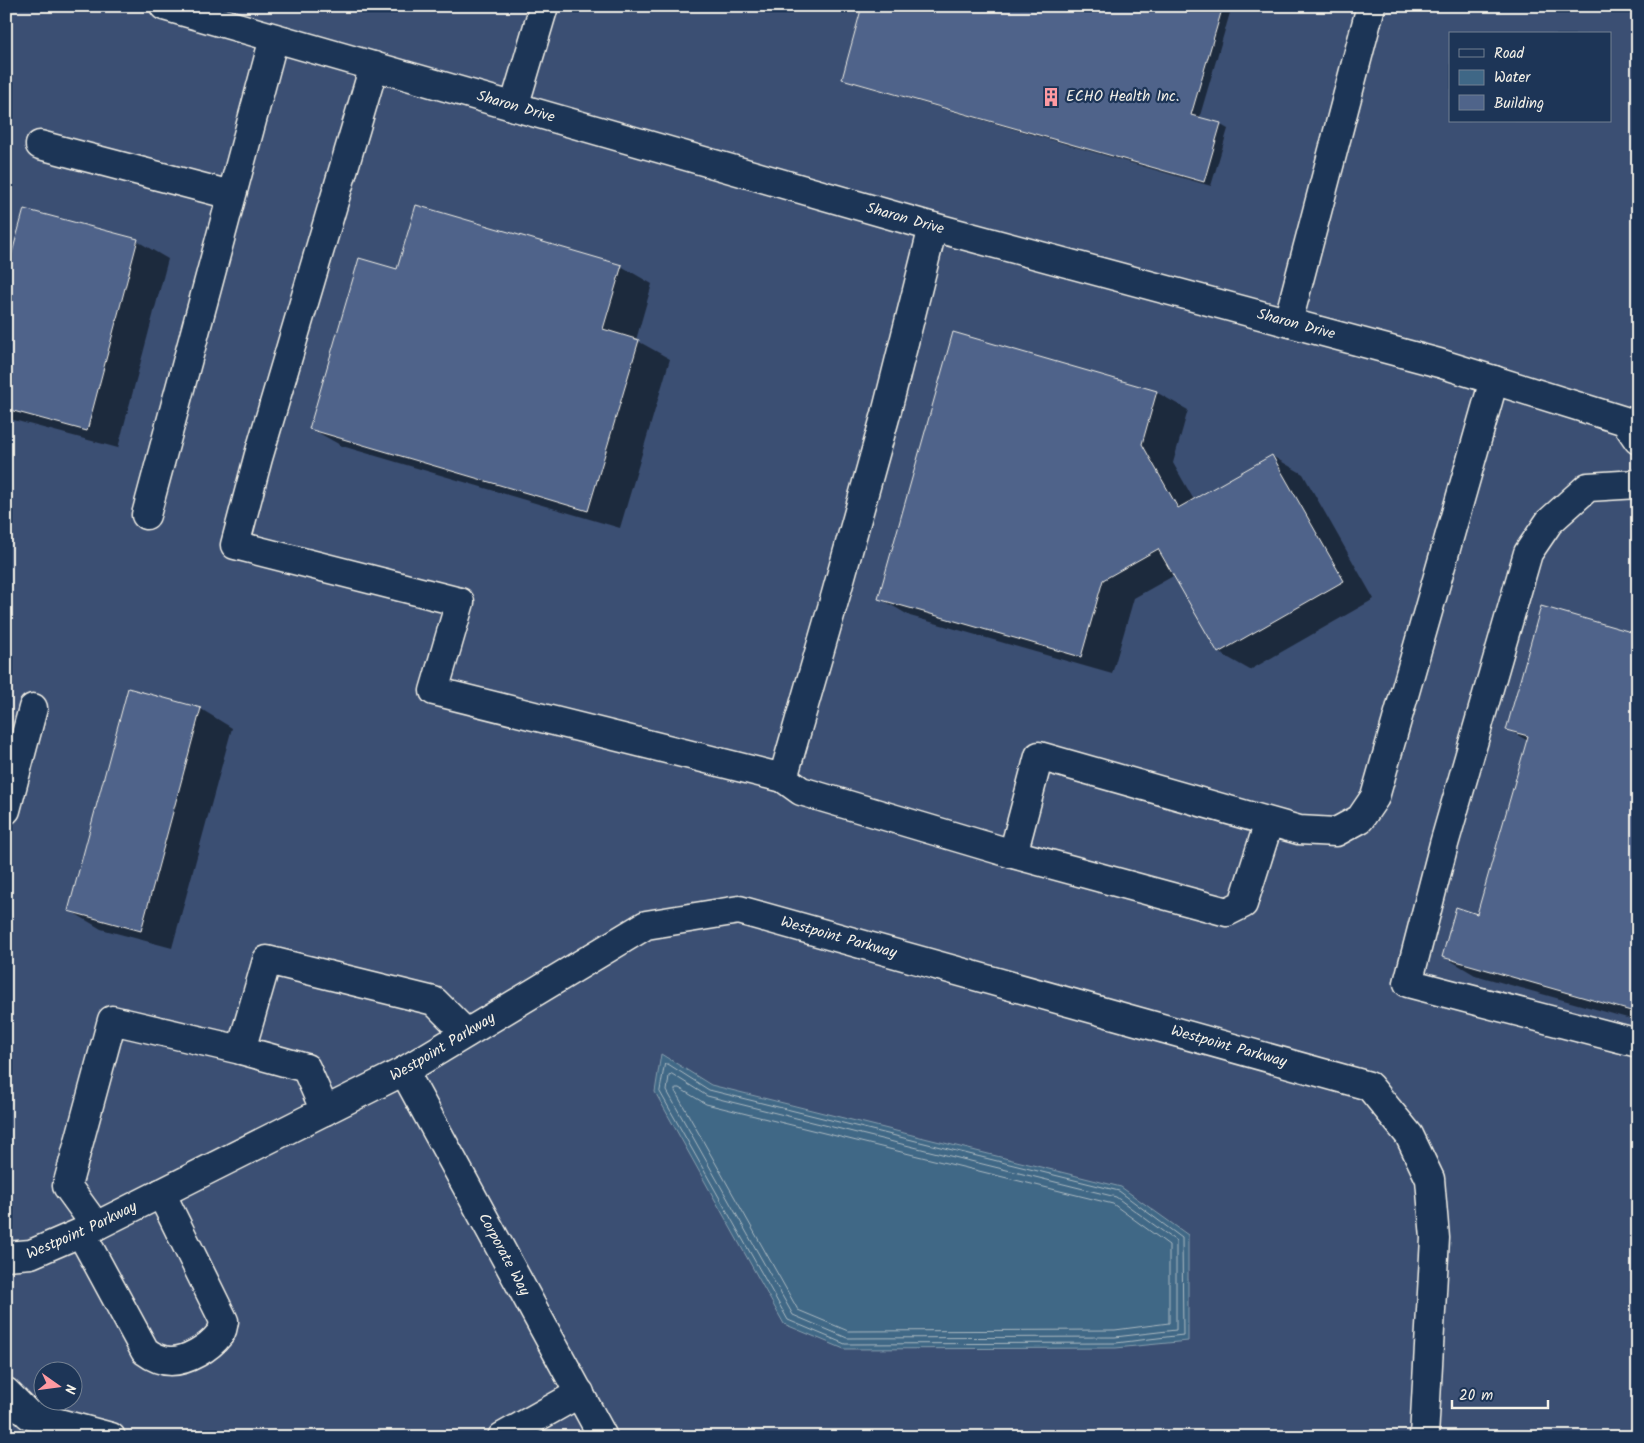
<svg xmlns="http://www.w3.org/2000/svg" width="1644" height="1443" viewBox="0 0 1644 1443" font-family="Kalam,sans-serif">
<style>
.built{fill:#3a4f73;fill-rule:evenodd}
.water{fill:#3f6786;stroke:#879ead}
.shadow{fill:#0007}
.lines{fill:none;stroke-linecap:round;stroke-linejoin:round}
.shore{stroke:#acbac1;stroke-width:1}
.building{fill:#4f648a;stroke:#f4f1e8}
.minor-casing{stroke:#f4f1e8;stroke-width:31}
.minor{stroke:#1d3557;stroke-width:28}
.labels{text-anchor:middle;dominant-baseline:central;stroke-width:4.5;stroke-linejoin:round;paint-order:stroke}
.poi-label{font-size:15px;fill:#f4f1e8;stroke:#1d3557;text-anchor:start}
.street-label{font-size:15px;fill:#f4f1e8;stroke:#1d3557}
</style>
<rect width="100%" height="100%" fill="#2b4266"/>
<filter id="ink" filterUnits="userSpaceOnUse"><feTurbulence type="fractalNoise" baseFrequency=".02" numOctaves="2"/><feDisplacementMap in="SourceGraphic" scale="10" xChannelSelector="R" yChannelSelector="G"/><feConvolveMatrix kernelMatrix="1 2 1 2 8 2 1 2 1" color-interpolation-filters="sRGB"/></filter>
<g filter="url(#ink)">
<path class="built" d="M6,6H1638V1437H6ZM1450,34H1610V121H1450ZM42,1370H72V1400H42Z"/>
<polygon class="water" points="661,1054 711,1085 1121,1187 1188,1235 1188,1341 1116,1348 844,1349 784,1324 655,1092"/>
<g class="shadow">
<polygon points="864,6 1232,6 1199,119 1221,125 1228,129 1211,186 851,82 843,78"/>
<polygon points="137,241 168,259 118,448 6,418 6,280"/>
<polygon points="621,266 652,284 636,340 670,359 620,528 342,446 310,428 398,270"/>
<polygon points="1156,392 1188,410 1173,463 1194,500 1272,456 1303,474 1374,599 1250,670 1218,652 1175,575 1134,598 1112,674 910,616 879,598"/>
<polygon points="1638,635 1638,1021 1475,975 1443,956 1478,915 1528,741 1507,729"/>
<polygon points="201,709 232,728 172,948 101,929 69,910"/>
</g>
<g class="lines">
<g class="shore">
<polygon points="665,1064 668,1064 709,1090 1119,1191 1182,1238 1183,1335 1116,1343 845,1344 788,1320 660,1092"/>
<polygon points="672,1074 707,1096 1116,1197 1176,1241 1176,1330 1115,1337 847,1338 793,1315 667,1091 669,1076"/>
<polygon points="676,1088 679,1088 706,1104 1113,1204 1169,1245 1169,1323 1115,1330 848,1331 798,1310 675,1091"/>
</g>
</g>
<g class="building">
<polygon points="862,6 1223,6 1191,115 1221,123 1204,182 842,79"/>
<polygon points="416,205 622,265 603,329 639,340 588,511 309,429 359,258 397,269"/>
<polygon points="24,209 138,239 87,431 6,409 6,275"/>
<polygon points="953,332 1157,391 1142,444 1178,508 1272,455 1344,581 1218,653 1158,549 1103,580 1081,657 878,599"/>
<polygon points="1541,606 1638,634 1638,1013 1442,957 1456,907 1477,914 1528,736 1506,730"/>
<polygon points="128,688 201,708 141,931 68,911"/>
</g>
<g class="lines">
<g class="minor-casing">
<g id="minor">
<path id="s1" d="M164,6L933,227L1439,363L1625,421L1638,440"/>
<polyline points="374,66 258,458 235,545 460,602 434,691 783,778 836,594 886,414 933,227"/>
<polyline points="514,107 544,6"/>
<polyline points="40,145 231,195"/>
<polyline points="1288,322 1371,6"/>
<polyline points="1638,484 1588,487 1549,522 1528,553 1444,844 1408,983 1638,1043"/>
<polyline points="146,515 274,38"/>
<polyline points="783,778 801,791 1013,854 1039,756 1299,830 1336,832 1360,819 1375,797 1494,380"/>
<polyline points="6,810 33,708"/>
<polyline points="1013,854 1227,912 1243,904 1269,822"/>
<path id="s2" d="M404,1071L603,1437"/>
<polyline points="325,1111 306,1068 241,1050 267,960 434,1001 466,1033"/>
<polyline points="96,1226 67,1186 112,1020 241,1050"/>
<path d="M81,1233L145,1351C153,1357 161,1361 171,1361C187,1361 209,1348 219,1335C223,1332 223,1325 224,1321L161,1193"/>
<path id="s3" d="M6,1256L31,1254L96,1226L404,1071L646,925L739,910L1369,1086L1409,1135L1430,1179L1435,1238L1424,1437"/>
<polyline points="6,1392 29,1415 111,1437"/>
<polyline points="502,1437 580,1393"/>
</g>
</g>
<use href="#minor" class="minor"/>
</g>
</g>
<defs>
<g id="building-bare" transform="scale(1.5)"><path d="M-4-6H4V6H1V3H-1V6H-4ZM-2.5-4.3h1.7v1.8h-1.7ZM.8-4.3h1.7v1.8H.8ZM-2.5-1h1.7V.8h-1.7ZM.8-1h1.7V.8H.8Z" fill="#ff9aa2" stroke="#1d3557" stroke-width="2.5" paint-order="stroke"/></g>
</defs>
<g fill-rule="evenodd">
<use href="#building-bare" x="1051" y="97"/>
</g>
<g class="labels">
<g class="poi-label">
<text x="1066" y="97">ECHO Health Inc.</text>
</g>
<g class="street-label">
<text stroke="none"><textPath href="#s1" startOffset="366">Sharon Drive</textPath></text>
<text stroke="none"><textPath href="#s1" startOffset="771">Sharon Drive</textPath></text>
<text stroke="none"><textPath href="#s1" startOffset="1176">Sharon Drive</textPath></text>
<text stroke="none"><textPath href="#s3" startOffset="921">Westpoint Parkway</textPath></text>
<text stroke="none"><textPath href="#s3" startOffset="486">Westpoint Parkway</textPath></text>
<text stroke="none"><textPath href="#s3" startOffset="1326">Westpoint Parkway</textPath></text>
<text stroke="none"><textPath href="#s3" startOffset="81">Westpoint Parkway</textPath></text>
<text stroke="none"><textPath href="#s2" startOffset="209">Corporate Way</textPath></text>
</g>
</g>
<rect width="1644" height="1443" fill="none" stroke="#1d3557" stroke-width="25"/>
<rect x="12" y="12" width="1619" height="1418" fill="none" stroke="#f4f1e8" stroke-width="2" filter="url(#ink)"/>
<rect x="1449" y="32" width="162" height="90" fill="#1d3557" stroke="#738091"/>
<rect x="1459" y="49" width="25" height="8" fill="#1d3557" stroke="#738091"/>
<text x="1494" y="58" font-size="15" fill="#f4f1e8">Road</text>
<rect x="1459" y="70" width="25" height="15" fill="#3f6786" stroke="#738091"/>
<text x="1494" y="82" font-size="15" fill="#f4f1e8">Water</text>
<rect x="1459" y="95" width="25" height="15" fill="#4f648a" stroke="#738091"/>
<text x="1494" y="108" font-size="15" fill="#f4f1e8">Building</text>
<g transform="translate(58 1386) rotate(104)"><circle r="24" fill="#1d3557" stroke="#738091"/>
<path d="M0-4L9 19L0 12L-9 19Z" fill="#ff9aa2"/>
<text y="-8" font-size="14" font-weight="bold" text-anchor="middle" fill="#f4f1e8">N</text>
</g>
<path d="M1452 1400v8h96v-8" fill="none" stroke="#f4f1e8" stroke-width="2.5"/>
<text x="1459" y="1400" font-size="15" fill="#f4f1e8" stroke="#1d3557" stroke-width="4" paint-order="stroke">20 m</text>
</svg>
